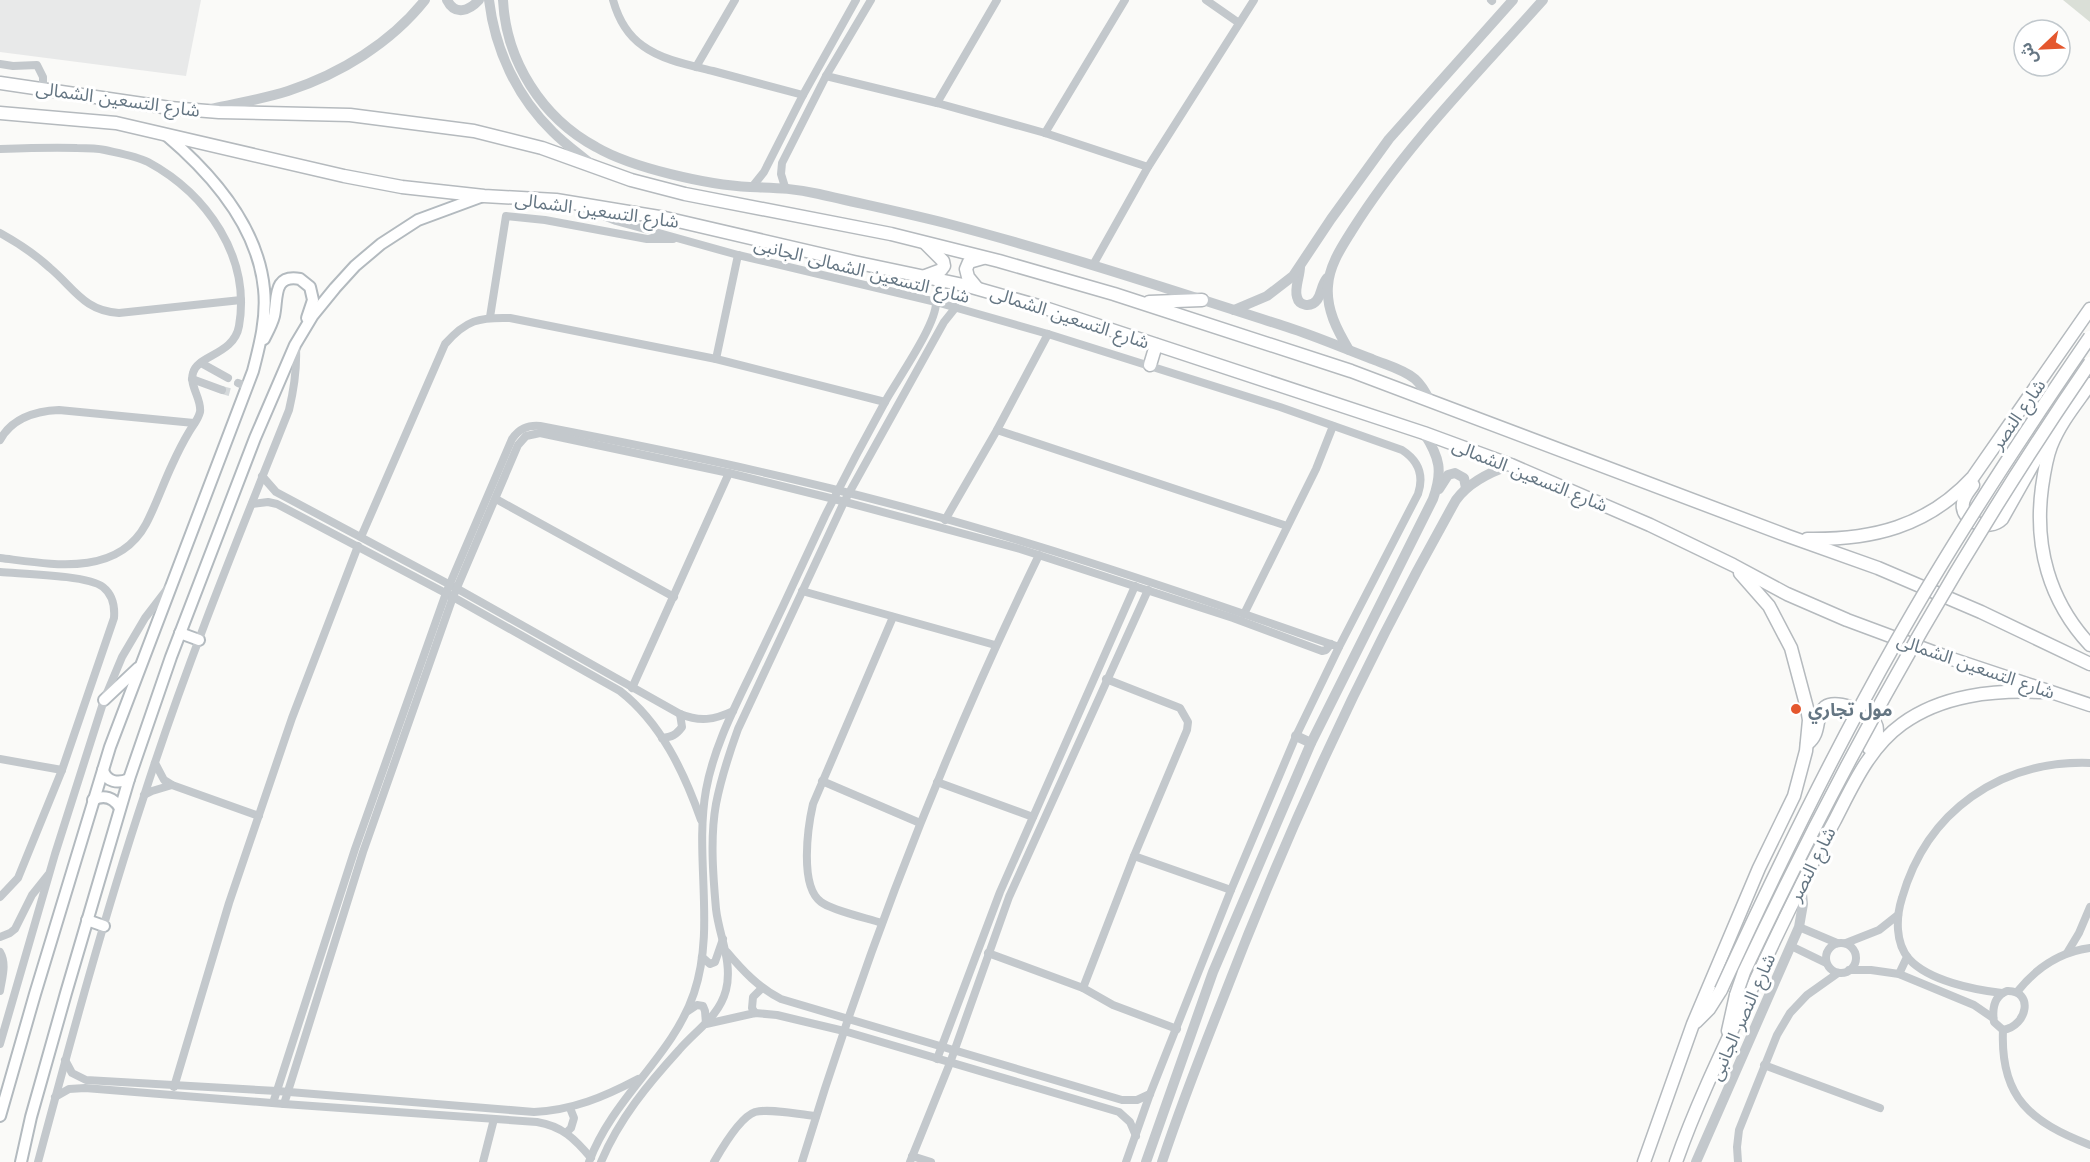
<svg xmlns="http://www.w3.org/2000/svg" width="2090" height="1162" viewBox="0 0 2090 1162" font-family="'Work Sans','Noto Sans Arabic',sans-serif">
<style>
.built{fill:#e8e9e9}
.pitch{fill:#dadfd7}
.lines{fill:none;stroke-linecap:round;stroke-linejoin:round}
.minor-tunnel{stroke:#d5d9db;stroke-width:8;stroke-dasharray:8 4;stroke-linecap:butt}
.secondary-casing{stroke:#b3babf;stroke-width:14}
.primary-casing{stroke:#b5babe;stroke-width:15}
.minor{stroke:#c3c8cc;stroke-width:8}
.tertiary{stroke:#c3c8cc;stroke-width:10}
.secondary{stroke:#fff;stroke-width:10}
.primary{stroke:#fff;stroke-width:12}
.primary-bridge-casing{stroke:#b5babe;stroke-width:15;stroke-linecap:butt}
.primary-bridge{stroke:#fff;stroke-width:12}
.poi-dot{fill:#e4572e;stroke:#fff;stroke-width:2}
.labels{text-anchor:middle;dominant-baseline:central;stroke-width:6;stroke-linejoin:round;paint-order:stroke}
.street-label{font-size:18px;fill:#657683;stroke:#fff}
.poi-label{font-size:18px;font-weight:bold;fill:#657683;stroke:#fff;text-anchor:start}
</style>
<rect width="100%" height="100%" fill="#fafaf8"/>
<polygon class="built" points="0,0 201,0 186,76 0,52"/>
<polygon class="pitch" points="2063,0 2090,0 2090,22"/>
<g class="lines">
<polyline class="minor-tunnel" points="222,390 233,393"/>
<g class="secondary-casing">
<g id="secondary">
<path d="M264,339C268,331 272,324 274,316C278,299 272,274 300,279L310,287L313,300L307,318"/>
<polyline points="180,633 199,640"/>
<polyline points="104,700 138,668"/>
<path d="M103,770C106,782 118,784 129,779"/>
<path d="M93,800C104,794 114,798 120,808"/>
<polyline points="87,920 104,926"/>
<path d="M0,1116L35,994L110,747L253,371C260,344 267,317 264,289C258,227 212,174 166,135"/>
<polyline points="21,1162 31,1117 66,993 129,779 171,657 255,438 295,345 313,315 335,288 355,266 381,244 418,220 483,196"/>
</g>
</g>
<g class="primary-casing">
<g id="primary">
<polyline points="0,83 170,108 219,112 350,115 474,131 542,148 631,180 685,194 891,234 999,261 1114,294 1351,371 1788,536 1878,568 1981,612 2090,664"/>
<polyline points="0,113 116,123 344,176 402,187 484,196 556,200 665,218 854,262 968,286 1042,307 1424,433 1511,465 1650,525 1733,565 1787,594 1847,620 1952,659 2090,705"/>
<polyline points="925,276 941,270 944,266 943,261 926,244"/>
<polyline points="977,288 968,277 966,269 969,262 983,258"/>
<polyline points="1149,302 1202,300"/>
<polyline points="1150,365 1156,345"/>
<path d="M2090,384C2076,404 2060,423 2051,446C2046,459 2044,473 2042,487C2034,546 2049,601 2090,645"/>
<path d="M1973,485C1969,491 1964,496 1963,503C1960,522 1989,532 2002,519L2050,434"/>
<path d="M1807,539C1872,540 1927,527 1973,477L2090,309"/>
<path d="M1807,744C1822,733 1814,716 1825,707C1836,699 1865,711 1873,720C1877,724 1877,728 1877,733L1869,748"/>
<polyline points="1696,1022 1709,1009 1721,990"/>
<polyline points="1728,1031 1736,995"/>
<polyline points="1644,1162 1693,1024 1759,868 1794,796 1806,751 1809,720 1807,708 1791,648 1769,606 1740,573"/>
<path d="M1676,1162C1698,1099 1730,1035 1758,975C1783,922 1807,871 1835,820C1853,785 1869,748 1902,724C1942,695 1993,690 2041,692"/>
</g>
</g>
<g class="minor">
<path d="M613,0C618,18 627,35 643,46C662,60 689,65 713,71C743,79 773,87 803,95"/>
<polyline points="1206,0 1239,23"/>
<polyline points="1491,0 1492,1"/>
<polyline points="0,64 13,66 37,65 43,77 43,89"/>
<polyline points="696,67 735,0"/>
<polyline points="826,76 937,103 1045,133 1148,167"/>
<polyline points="937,103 997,0"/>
<polyline points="1045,133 1125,0"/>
<path d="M0,149C26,148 52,147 77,148C86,148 96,148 105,150C118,153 136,156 148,162C207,194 251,257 239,326C234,355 197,355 193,373C189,386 202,399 200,412C198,420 193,425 189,432C183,442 177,454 172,465C163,484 156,505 146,524C117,578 50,564 0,558"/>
<polyline points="752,187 764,172 803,95 856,0"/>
<polyline points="785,187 781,174 782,163 826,76 871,0"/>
<path d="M586,209L616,221L738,255L936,302L1048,334L1280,407L1402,450C1419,461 1424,476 1418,494L1339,647L1296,736L1231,890L1150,1094L1126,1162"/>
<path d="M0,233C18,243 35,254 50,268C74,288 84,311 119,313L241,300"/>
<polyline points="1093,265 1148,167 1254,0"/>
<polyline points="490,317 506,216 545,220 647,239 673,239"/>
<polyline points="716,359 738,255"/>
<polyline points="201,363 228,378"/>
<polyline points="192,379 222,390"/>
<polyline points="238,383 248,387"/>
<polyline points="997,430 1287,526"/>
<path d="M0,440C12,418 37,411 59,410L194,423"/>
<path d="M262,476L276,492L456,588L680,714C700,722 714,720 733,711"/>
<polyline points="496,499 674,597"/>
<path d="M252,504L268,502L277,504L453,597L620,691C661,723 684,772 701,820"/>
<polyline points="945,520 997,430 1048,334"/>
<path d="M361,537L445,344C466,320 479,317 510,318L716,359L885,402"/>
<path d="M0,572C22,574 88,575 103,587C113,595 115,606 114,618L62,770L18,878L0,897"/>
<polyline points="802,591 995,645"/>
<polyline points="1244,614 1316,469 1333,426"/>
<polyline points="632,688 729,473"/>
<path d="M662,738C672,737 676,735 682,727L680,714"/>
<polyline points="0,759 62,770"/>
<polyline points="155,763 164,780 172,785 259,816"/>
<polyline points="822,781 920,823"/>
<polyline points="937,782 1033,817"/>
<polyline points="144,795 152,791 172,785"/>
<polyline points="1134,856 1231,890"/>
<path d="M882,923C867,918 833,911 821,902C799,886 808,826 813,804L893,617"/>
<polyline points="1799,927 1837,943"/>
<polyline points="0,937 10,933 15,929 32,895 48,875"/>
<circle cx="1841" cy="958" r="15"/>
<polyline points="1846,943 1879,930 1898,915"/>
<polyline points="1791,946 1826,963"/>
<path d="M0,952C7,964 2,978 0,991"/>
<path d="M727,952C743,971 759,988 781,999L1122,1100H1137L1150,1094"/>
<polyline points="988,953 1083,988 1113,1005 1177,1029"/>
<polyline points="2067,953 2079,933 2090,907"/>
<polyline points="702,957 710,964 715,962 723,939"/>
<polyline points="1849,970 1871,970 1899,974 1974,1005 1993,1018"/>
<polyline points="1899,974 1907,957"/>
<polyline points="1083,988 1134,856 1187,730 1188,722 1180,708 1106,679"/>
<path d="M2007,991C2034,990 2028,1026 2003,1030L1994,1022C1992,1009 1994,996 2007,991Z"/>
<path d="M2017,992C2036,968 2059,952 2090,948"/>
<path d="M2002,993C1975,990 1929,981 1909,959C1895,943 1896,917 1902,898C1927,811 2000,760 2090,763"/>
<polyline points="688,1011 697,1005 703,1006 705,1011 706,1024 755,1013 777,1015 844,1031 1119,1112 1130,1122 1136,1136"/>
<polyline points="755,1013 752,1008 753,997 762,988"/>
<path d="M2003,1030C2000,1098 2031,1122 2090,1145"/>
<polyline points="0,1044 55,854 104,700 122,657 145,618 168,588"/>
<polyline points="937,1059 1000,892 1135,586"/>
<path d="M65,1060L72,1073L86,1080L277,1091L534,1112C573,1110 604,1097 638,1079"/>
<polyline points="1764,1065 1880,1108"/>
<polyline points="174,1087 229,903 292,718 358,546"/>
<path d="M55,1097L69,1089L85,1088L284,1104L537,1122C562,1126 575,1139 591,1158"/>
<path d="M273,1103L355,849L446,593L512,439C519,429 527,425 540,426C639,445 738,465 837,490C1007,532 1174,589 1339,647"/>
<polyline points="284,1104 363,852 453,597 518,445 526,436 540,433 729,473 834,499 1020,549 1233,618 1322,651 1326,650 1331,644"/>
<polyline points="567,1132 571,1128 574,1118 570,1108"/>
<polyline points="912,1156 931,1162"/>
<path d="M38,1162C71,1039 104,917 144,796C186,665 238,538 289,410C294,389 297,370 296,348"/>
<polyline points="483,1162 494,1119"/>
<path d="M589,1162C613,1097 673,1056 694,993C716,928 694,857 706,790C714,746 735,707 754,667C778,617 802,566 825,516C844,478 864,440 885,402C897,380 937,324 936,302"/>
<path d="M601,1162C619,1119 648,1084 679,1050C696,1030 719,1017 726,990C733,962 719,936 716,909C713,875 710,837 716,804C721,778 729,754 738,729L844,502L944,322L956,307"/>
<path d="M714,1162C722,1148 740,1117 755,1112C770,1108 800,1115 816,1116"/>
<path d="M802,1162C865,954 944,751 1039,555"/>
<polyline points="910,1162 950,1063 1009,897 1148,590"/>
<polyline points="1738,1162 1737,1147 1739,1130 1777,1035 1790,1013 1807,995 1838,973"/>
</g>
<g class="tertiary">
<path d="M447,0C455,16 469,11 479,0"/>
<path d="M489,0C495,50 517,97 553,132C565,144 579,154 592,165"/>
<path d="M503,0C506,61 542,118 596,147C632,168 708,185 750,187C777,188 792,188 819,194C862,204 906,213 949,224C1063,254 1175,291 1287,327C1315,336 1343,348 1372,359C1386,365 1403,369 1415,379C1422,385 1426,393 1430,401"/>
<path d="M211,109C237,103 263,99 288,91C340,74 391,43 425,0"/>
<path d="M1300,267C1300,276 1294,289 1297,297C1299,306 1311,308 1317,300C1322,293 1321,285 1327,278"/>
<polyline points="1234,310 1267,296 1293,276 1331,219 1389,139 1513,0"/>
<path d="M1349,350C1337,330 1326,309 1328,286C1329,266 1341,248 1351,232C1404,147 1477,74 1543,0"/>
<polyline points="1439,489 1448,475 1455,473 1464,478 1466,488"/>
<polyline points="1296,736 1311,743"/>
<path d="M1146,1162L1213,972L1311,743L1433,499C1443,471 1440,458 1424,433"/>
<path d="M1162,1162C1180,1108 1201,1054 1222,1001C1288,829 1365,661 1456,500C1469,482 1490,472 1511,465"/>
<polyline points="1696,1162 1799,927 1803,904 1801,883"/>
</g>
<use href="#secondary" class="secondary"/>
<use href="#primary" class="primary"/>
<g class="primary-bridge-casing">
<g id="primary-bridge">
<path d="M1721,990C1775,872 1832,755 1896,642C1955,537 2022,436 2090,337"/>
<path d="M1736,995L1744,972C1845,757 1956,558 2090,363"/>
</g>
</g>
<use href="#primary-bridge" class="primary-bridge"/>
</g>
<circle class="poi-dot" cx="1796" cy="709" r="6"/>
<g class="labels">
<g class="street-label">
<text transform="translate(118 99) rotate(8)">شارع التسعين الشمالى</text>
<text transform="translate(597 210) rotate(8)">شارع التسعين الشمالى</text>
<text transform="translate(862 270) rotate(14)">شارع التسعين الشمالى الجانبى</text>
<text transform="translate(1070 317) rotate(18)">شارع التسعين الشمالى</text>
<text transform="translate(2018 414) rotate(-55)">شارع النصر</text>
<text transform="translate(1530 475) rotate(22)">شارع التسعين الشمالى</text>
<text transform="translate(1976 666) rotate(19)">شارع التسعين الشمالى</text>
<text transform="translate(1812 864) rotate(-63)">شارع النصر</text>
<text transform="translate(1742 1017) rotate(-66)">شارع النصر الجانبى</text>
</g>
<g class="poi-label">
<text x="1808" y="709">مول تجاري</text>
</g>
</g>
<g transform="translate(2042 48) rotate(247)"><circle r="28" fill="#ffffff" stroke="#c1c8cd" stroke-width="1.5"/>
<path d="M0-4.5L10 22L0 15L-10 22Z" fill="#e4572e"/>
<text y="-9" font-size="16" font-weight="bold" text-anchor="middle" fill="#657683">ش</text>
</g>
</svg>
